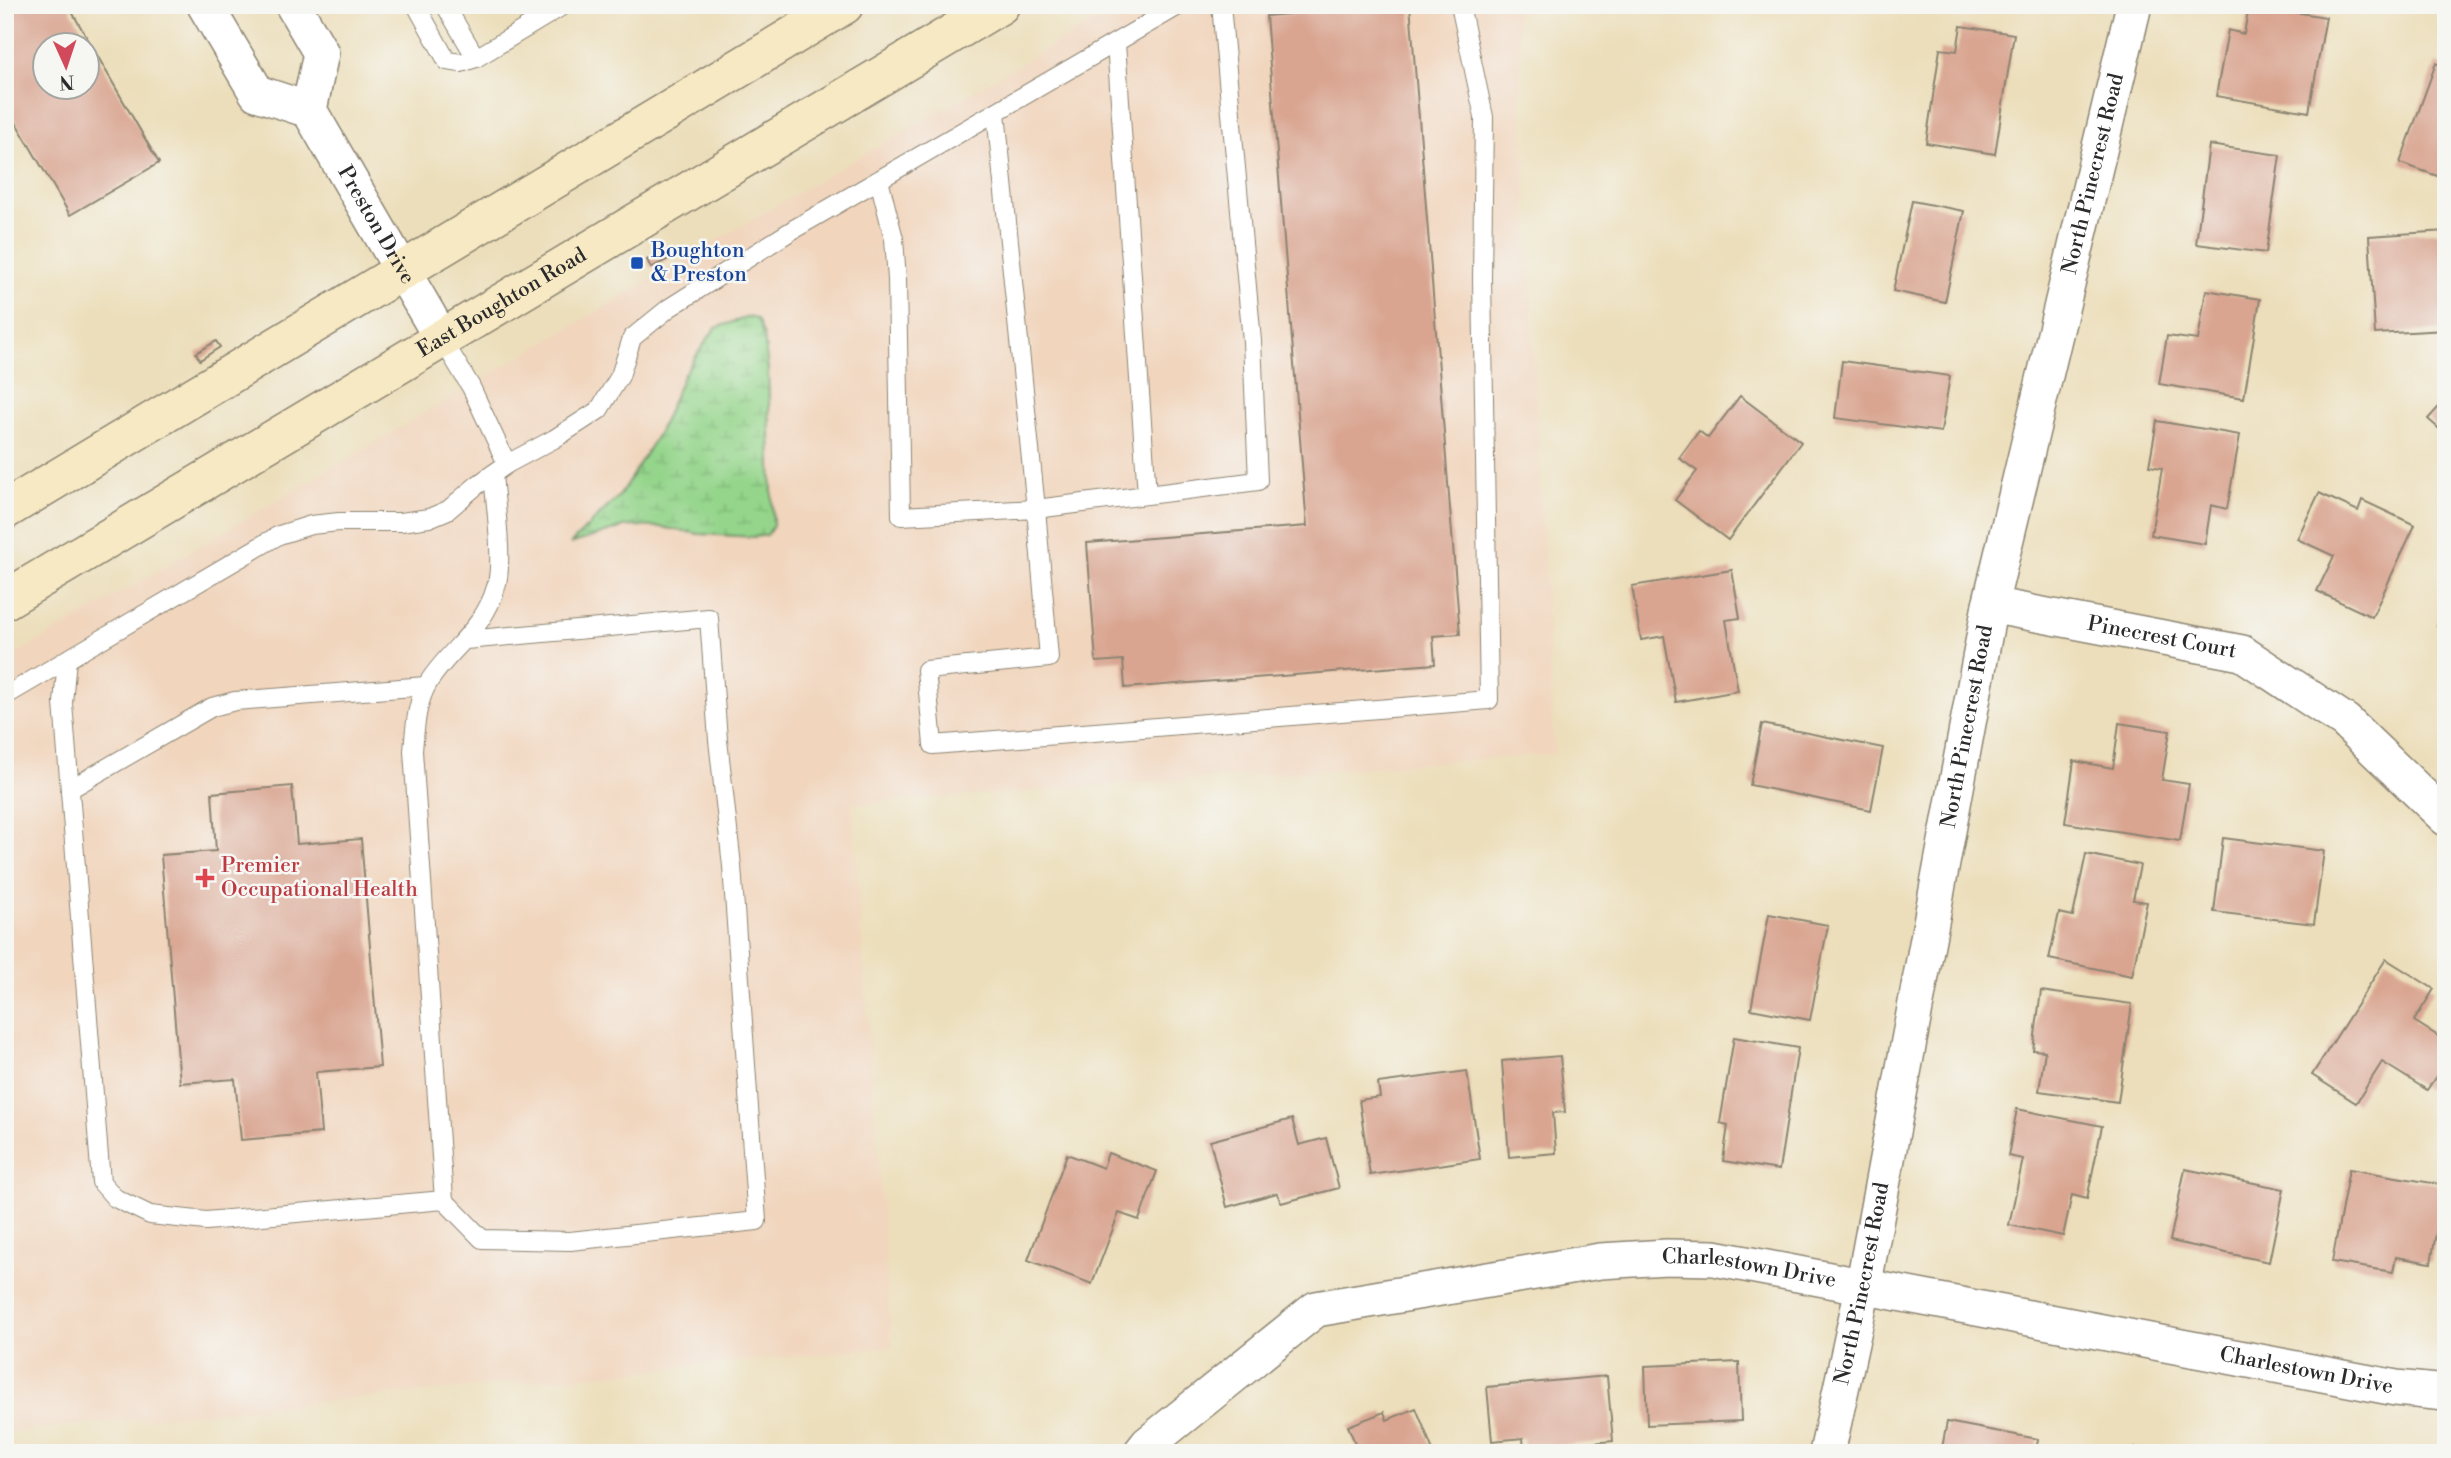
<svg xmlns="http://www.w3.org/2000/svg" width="2451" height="1458" viewBox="0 0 2451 1458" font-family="'Libre Bodoni',serif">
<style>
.built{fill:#f1d5bd}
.wetland{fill:url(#wetland-marsh);stroke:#60805b;stroke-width:2}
.building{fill:#d9a591;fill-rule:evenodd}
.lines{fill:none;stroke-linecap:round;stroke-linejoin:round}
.lane-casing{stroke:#8c8472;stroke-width:20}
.street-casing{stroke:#8c8472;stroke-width:38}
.secondary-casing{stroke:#8c8472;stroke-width:41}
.lane{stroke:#fff;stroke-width:18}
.street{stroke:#fff;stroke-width:35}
.secondary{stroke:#f7e9c3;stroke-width:38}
.transit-dot{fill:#1a4fb4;stroke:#f6f6f2;stroke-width:2.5}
.health-dot{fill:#e0444e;stroke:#f6f6f2;stroke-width:2.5}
.labels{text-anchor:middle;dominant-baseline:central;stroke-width:5;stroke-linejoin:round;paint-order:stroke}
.street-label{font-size:21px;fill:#2b2b2b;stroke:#f6f6f2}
.transit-label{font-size:21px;fill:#164399;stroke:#f6f6f2;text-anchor:start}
.health-label{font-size:21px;fill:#be3a42;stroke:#f6f6f2;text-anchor:start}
</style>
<defs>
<pattern id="wetland-marsh" width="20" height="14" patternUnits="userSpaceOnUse" patternTransform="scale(1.75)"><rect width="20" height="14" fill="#94d58b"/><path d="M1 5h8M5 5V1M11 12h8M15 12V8" fill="none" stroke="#80b778"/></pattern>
</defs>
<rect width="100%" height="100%" fill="#f6f6f2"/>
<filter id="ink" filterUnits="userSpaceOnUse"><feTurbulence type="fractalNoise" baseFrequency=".0143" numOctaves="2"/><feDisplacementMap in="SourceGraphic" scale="14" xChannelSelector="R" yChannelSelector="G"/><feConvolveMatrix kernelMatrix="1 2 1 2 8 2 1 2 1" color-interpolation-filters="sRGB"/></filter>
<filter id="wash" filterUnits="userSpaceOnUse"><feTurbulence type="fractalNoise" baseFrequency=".00686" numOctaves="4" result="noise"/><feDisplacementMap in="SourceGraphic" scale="28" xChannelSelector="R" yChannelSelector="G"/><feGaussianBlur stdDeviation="1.57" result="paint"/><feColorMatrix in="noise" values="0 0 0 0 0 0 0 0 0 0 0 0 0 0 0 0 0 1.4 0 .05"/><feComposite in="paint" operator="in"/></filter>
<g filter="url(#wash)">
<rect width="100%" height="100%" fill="#ecdeba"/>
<polygon class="built" points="1122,5 1516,5 1554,754 852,804 892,1347 5,1432 5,661 806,188"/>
<polygon class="wetland" points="748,317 757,319 764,336 768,370 773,526 767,535 755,537 699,534 661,527 627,526 570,544 620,495 659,432 684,374 715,328"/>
<g id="blocks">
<g class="building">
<path d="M5,5H68L159,163L70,215L12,116L5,120ZM46,46H88V88H46Z"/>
<polygon points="1398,5 1410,5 1460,634 1433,636 1435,664 1125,688 1123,660 1096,662 1087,543 1307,526 1266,16"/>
<polygon points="1994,5 2015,5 2015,9"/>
<polygon points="2249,5 2326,17 2309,112 2216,96 2228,30 2244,34"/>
<polygon points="1961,26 2014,34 1995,154 1926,143 1940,49 1957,51"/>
<polygon points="2436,63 2446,67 2446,179 2400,163"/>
<polygon points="2209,145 2280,155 2266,253 2196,244"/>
<polygon points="1912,201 1964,211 1945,302 1893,291"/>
<polygon points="2446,231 2446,330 2375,334 2369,236"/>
<polygon points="665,250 670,258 651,268 647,260"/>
<polygon points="2206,290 2260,299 2244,398 2159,384 2167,336 2198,340"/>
<polygon points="216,341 220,347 200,360 196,353"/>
<polygon points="1842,361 1950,376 1941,432 1835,418"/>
<polygon points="1740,396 1801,442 1728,540 1675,500 1697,471 1679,458 1699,431 1708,438"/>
<polygon points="2446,399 2446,435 2428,419"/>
<polygon points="2157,421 2240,435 2227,509 2211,505 2205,544 2151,535 2162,468 2149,466"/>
<polygon points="2319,493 2358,511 2362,500 2415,525 2372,617 2317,591 2334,556 2297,539"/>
<polygon points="1732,570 1740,618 1726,620 1738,691 1676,702 1664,636 1641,640 1632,586"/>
<polygon points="2446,603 2446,628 2437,625"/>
<polygon points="2119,723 2170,731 2162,780 2189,784 2180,841 2065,823 2074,761 2113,768"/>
<polygon points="1762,724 1883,748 1871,810 1750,785"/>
<polygon points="292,786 297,844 361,839 380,1067 316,1072 321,1133 241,1140 235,1079 180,1083 161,855 216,851 212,793"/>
<polygon points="2223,838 2324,851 2314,924 2214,912"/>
<polygon points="2086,854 2140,865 2133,900 2147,902 2132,976 2049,959 2059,913 2073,916"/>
<polygon points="1769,914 1828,925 1810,1020 1751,1009"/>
<polygon points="2386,959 2434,989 2414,1021 2446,1041 2446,1061 2427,1090 2382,1062 2356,1103 2312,1075"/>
<polygon points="2041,991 2132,1004 2118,1102 2039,1091 2045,1051 2033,1050"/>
<polygon points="1734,1037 1798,1048 1779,1170 1723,1161 1728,1125 1720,1123"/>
<polygon points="1560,1056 1565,1112 1553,1113 1556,1153 1509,1157 1502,1061"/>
<polygon points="1467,1071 1480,1159 1370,1175 1359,1100 1380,1097 1378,1083"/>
<polygon points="2017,1109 2102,1126 2087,1199 2072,1195 2063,1236 2009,1225 2023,1159 2008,1156"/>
<polygon points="1292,1119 1299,1145 1326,1138 1339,1188 1281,1203 1277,1193 1227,1207 1210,1141"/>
<polygon points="1108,1153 1157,1171 1139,1220 1119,1213 1092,1284 1028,1260 1067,1154 1103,1168"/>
<polygon points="2185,1169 2284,1189 2269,1262 2170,1241"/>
<polygon points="2349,1169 2444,1185 2431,1263 2396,1257 2393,1272 2332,1262"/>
<polygon points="1739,1362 1741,1421 1647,1425 1645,1366"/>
<polygon points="1607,1376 1613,1441 1524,1449 1523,1438 1492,1441 1487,1387"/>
<polygon points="1416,1408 1434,1453 1359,1453 1348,1426 1384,1412 1387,1420"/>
<polygon points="1947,1422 2038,1439 2036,1453 1941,1453"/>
<polygon points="2135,1448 2151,1452 2150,1453 2134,1453"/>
</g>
</g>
</g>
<g filter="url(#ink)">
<use href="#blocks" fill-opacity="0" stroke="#8c8472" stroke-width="2"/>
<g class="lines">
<g class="lane-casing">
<g id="lane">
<polyline points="416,5 447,61 461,63 476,58 564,5"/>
<polyline points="445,5 476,58"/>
<polyline points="1116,43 1147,495"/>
<polyline points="996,113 1036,509 1258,481 1252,341 1221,5"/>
<polyline points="879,180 894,239 897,279 901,516 1036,509 1049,658 926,670 933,745 1489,700 1482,279 1484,117 1460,5"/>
<polyline points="442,339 471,387 507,464"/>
<path d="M466,640L709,618L718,740L732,866L757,1221L570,1241L482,1239L444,1200L413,751C415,729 416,703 428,683C449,649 484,630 496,587C504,563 495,502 493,474"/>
<polyline points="67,659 63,703 101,1182 115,1198 150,1215 206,1221 444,1200"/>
<polyline points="5,696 279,535 311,525 339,522 401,522 429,518 448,510 476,486 507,464 554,439 599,410 620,376 632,338 669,308 794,229 1180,5"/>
<polyline points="70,789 212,707 235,701 426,686"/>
</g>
</g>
<g class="street-casing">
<g id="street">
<polyline points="205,5 257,93 309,110"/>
<path id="s1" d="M293,5L321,53L309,110L442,339"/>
<path id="s2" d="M1990,605L2242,653L2345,721L2446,818"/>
<path id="s3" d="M1141,1453L1148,1444L1316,1309L1600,1261L1667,1257L1714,1258L2396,1388L2446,1393"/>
<path id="s4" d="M1827,1453L1863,1288L1990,605L2134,5"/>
</g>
</g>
<g class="secondary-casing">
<g id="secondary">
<polyline points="5,510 844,5"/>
<path id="s5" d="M5,600L1000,5"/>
</g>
</g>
<use href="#lane" class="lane"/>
<use href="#street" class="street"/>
<use href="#secondary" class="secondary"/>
</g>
</g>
<rect class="transit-dot" x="630" y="256" width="14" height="14" rx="3.5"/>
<path class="health-dot" d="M201.5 867.5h7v7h7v7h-7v7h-7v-7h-7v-7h7z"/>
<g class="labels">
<g class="street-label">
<text stroke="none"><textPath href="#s4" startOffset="1307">North Pinecrest Road</textPath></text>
<text stroke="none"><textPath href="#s1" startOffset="247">Preston Drive</textPath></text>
<text stroke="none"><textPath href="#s5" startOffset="579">East Boughton Road</textPath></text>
<text stroke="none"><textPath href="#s2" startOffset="175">Pinecrest Court</textPath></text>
<text stroke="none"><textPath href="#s4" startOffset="740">North Pinecrest Road</textPath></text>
<text stroke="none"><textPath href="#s3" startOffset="665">Charlestown Drive</textPath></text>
<text stroke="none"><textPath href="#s4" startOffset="173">North Pinecrest Road</textPath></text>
<text stroke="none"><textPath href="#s3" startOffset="1232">Charlestown Drive</textPath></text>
</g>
<g class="transit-label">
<text x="651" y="251">Boughton<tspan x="651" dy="24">&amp; Preston</tspan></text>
</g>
<g class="health-label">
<text x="221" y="866">Premier<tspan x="221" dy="24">Occupational Health</tspan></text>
</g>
</g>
<rect width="2451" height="1458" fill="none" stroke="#f6f6f2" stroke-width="28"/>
<g transform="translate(66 66) rotate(177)"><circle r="33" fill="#f6f6f2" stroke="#a5a5a2" stroke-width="2"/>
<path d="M0-5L12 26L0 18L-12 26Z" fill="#d1495b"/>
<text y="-10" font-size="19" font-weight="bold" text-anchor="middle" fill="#2b2b2b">N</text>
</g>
</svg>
